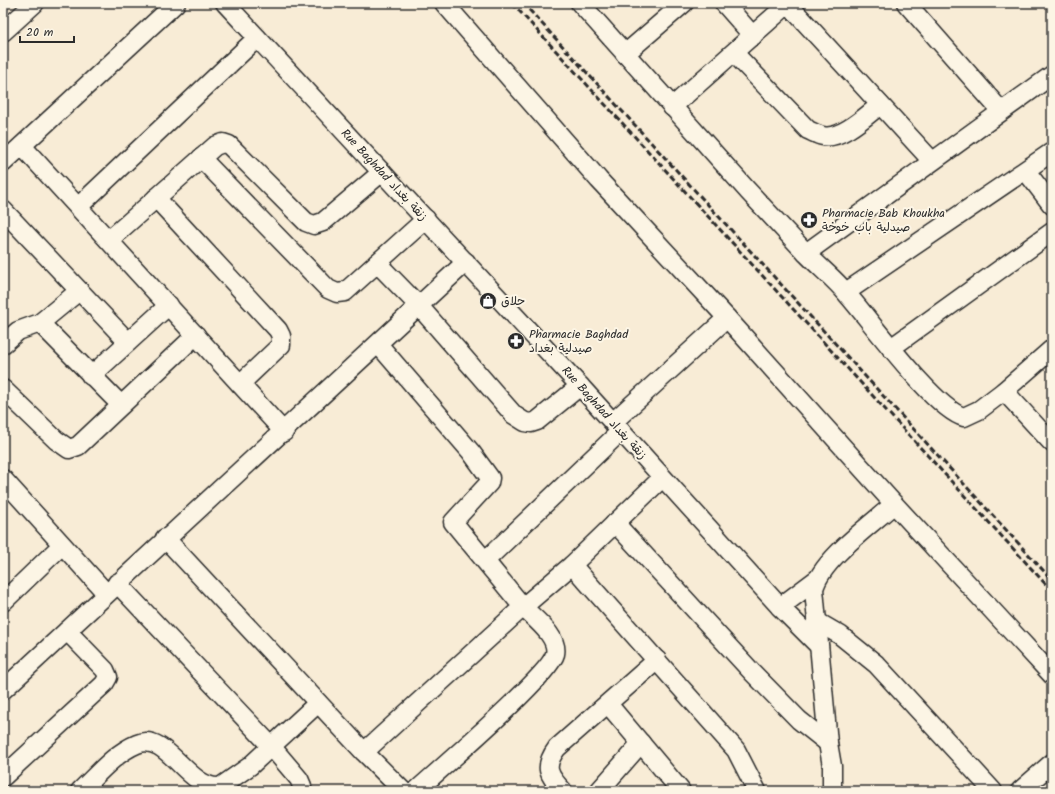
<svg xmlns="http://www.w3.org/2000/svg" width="1055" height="794" viewBox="0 0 1055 794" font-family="Kalam,'Playpen Sans Arabic',sans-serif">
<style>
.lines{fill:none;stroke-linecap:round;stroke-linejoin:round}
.minor-casing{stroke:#2b2b2b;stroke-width:21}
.minor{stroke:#fcf5e5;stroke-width:18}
.rail{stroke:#2b2b2b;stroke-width:3;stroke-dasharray:6 3;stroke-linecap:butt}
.labels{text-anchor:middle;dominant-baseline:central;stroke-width:4;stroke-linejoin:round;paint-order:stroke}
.street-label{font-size:12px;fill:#2b2b2b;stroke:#fcf5e5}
.poi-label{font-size:12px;fill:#2b2b2b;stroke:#fcf5e5;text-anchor:start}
</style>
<rect width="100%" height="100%" fill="#f8ecd6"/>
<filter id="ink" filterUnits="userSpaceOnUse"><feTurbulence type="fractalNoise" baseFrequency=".025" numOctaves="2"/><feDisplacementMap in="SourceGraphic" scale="8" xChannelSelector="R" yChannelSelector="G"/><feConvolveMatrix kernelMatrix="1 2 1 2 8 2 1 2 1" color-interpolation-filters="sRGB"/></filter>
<g filter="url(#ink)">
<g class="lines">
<g class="minor-casing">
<g id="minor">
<polyline points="225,3 580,386 780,607 819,646"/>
<polyline points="444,3 599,180 727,318 894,504 1052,675"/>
<polyline points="580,3 748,191 806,253 1052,75"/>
<polyline points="724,3 753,36"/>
<polyline points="906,3 1001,111"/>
<polyline points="788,4 932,161"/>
<polyline points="3,32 35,3"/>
<path d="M734,53L808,130C813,132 818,135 823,136C841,140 866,116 880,105"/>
<polyline points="625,54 684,3"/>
<polyline points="672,107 789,3"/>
<polyline points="22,146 284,432"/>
<polyline points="201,158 328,289 337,293 345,292 426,219"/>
<polyline points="3,163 176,3"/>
<polyline points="1026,171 1052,205"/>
<polyline points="156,198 278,330 281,336 281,345 240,384"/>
<polyline points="78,207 257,38"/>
<polyline points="3,210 128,342"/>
<polyline points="109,240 215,146 223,143 229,145 306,222 314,225 323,222 382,172"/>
<path d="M806,253C819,267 835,279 847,294C870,320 935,410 964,417L979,410L1004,391L1052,349"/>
<polyline points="377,263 419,306 514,415 525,422 531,423 537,421 580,386"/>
<polyline points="846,292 1052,152"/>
<polyline points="40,323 79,291"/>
<polyline points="3,344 18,331 40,323 121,405"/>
<polyline points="891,348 1052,232"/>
<polyline points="91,376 169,305"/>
<polyline points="3,389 56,440 69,449 78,446 196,335"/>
<polyline points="1004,391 1052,443"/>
<polyline points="613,422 727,318"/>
<polyline points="3,479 106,593"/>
<polyline points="615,523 752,672 799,720 828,743"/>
<polyline points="165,538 364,752 403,791"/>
<polyline points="486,560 621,431"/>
<polyline points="572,565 736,750 757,791"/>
<polyline points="117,583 271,746 299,779 302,786 302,791"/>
<polyline points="3,602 62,545"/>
<polyline points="780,607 816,580"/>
<polyline points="816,621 840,635 876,664 993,791"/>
<polyline points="3,690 466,262"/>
<polyline points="608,704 681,791"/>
<polyline points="364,752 523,607 453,522 489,483 490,478 471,452 378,344"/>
<polyline points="3,777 104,684 108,677 105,670 67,631"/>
<path d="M80,791C97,775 115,753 137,744C167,731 188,790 220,787L250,766L318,703"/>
<path d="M416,791C439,770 550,675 555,654C559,636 533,618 523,607L572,565L662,478"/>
<path d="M563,791C548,775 543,767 557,748L657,660"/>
<polyline points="599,791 641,743"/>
<path d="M832,791V766L828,743L814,589C821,560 872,524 894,504"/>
<polyline points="1020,791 1052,763"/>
</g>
</g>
<use href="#minor" class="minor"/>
<g class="rail">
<polyline points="512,3 1052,591"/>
<polyline points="523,3 1052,580"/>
</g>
</g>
</g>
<defs>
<g id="pharmacy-disc" transform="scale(0.9)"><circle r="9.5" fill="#2b2b2b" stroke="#fcf5e5"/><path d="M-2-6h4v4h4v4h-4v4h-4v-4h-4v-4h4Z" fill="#fff"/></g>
<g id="shop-disc" transform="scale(0.9)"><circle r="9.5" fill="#2b2b2b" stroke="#fcf5e5"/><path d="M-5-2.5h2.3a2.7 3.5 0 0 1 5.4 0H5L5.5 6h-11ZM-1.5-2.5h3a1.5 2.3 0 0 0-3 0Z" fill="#fff"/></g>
</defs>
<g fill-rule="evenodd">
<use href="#pharmacy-disc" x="809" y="220"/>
<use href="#shop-disc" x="488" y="301"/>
<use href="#pharmacy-disc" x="516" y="341"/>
</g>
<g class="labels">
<g class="street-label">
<text transform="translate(384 175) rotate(47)">Rue Baghdad زنقة بغداد</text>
<text transform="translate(604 413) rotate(48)">Rue Baghdad زنقة بغداد</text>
</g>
<g class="poi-label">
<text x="822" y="213">Pharmacie Bab Khoukha<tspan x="822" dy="14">صيدلية باب خوخة</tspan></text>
<text x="501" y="301">حلاق</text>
<text x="529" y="334">Pharmacie Baghdad<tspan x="529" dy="14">صيدلية بغداد</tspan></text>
</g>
</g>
<rect width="1055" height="794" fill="none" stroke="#fcf5e5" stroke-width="16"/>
<rect x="8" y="8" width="1039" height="778" fill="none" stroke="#2b2b2b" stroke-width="1.5" filter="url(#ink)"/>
<path d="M20 36v6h54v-6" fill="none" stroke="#2b2b2b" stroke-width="2"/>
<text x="26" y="36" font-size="12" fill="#2b2b2b" stroke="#fcf5e5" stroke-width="3" paint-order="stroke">20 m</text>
</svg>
